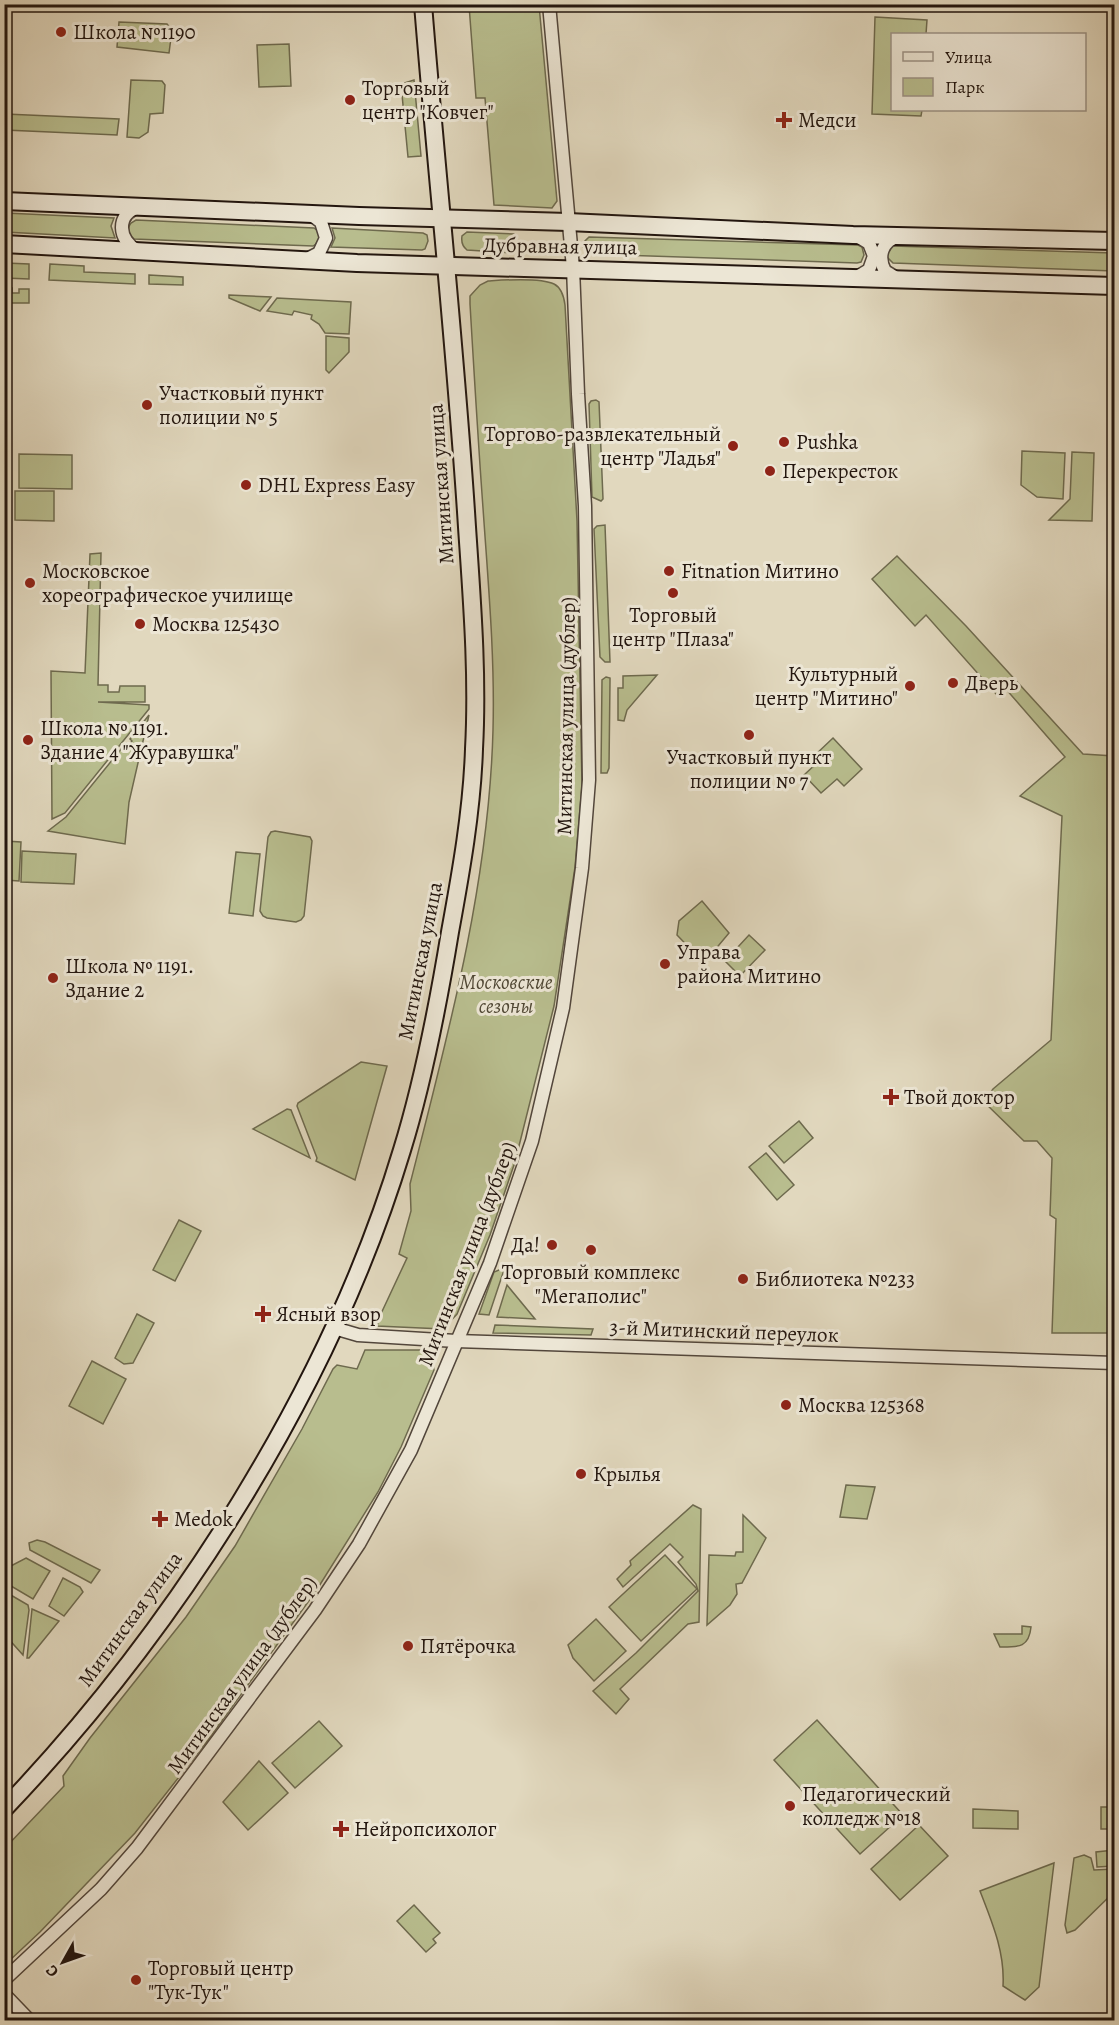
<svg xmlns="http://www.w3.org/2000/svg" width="1119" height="2025" viewBox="0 0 1119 2025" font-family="Alegreya,serif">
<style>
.green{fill:#b8bd8e;stroke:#6e6a4e;stroke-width:1.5}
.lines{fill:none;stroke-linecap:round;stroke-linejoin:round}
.minor-casing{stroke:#52463b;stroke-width:15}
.secondary-casing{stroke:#23160f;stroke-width:20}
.minor{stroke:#ece6d5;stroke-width:12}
.secondary{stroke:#ece6d5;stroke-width:16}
.poi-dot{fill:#8f2418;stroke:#ece6d5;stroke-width:2}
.labels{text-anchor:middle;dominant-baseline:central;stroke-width:6;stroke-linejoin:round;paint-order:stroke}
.poi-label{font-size:21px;fill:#23160f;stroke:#ece6d5;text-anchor:start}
.street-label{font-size:21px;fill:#23160f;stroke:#ece6d5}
.park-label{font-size:21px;font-style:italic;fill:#504835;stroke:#ece6d5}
</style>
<rect width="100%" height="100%" fill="#e1d8be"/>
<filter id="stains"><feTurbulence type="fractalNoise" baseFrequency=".00333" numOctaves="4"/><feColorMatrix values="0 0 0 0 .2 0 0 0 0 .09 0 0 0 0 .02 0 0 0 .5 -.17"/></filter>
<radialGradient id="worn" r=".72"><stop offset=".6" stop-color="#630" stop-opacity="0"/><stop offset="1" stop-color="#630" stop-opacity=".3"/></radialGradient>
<g class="green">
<polygon points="469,5 539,5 557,201 552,208 494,205 485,98 476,98"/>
<polygon points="875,17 927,20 926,34 892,34 892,110 922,110 921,116 872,114"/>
<polygon points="119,22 167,24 172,30 169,53 117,47"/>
<polygon points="289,44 291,86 259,87 257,45"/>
<polygon points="131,80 162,81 165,85 163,113 150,114 148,132 139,138 127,137"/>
<polygon points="414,80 421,156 408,157 401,84"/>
<polygon points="5,114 119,119 117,135 5,130"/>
<polygon points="5,213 114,218 111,226 115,238 5,232"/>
<path d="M136,220L314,228L318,231L320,237L316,244L313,246L134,239C129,234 126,229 131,223Z"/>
<polygon points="332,228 423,233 427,235 428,241 425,249 422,250 331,247 335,238"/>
<path d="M467,232L514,234L515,253L467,250C462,246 461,242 462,236Z"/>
<polygon points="589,237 858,245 862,247 864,255 861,262 857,263 590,254 583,247 585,241"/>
<polygon points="893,246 1114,253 1114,271 893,263 886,256 890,247"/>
<polygon points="5,263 29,264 29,279 5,278"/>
<polygon points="50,264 84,266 84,272 135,274 135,284 49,280"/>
<polygon points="149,275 183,277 183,285 149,284"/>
<path d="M488,281C504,280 540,277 554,284C562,288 564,297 565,305L577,521L582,786L575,867L554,1006L515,1162L490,1235L457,1314L443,1329L377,1326L379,1318L407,1258L399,1254L411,1211L410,1184C448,1035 489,884 493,730C495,656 488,581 483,508C478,440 474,372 470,304V296L480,285Z"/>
<polygon points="5,288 12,288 12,293 19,293 19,289 29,289 29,303 5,303"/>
<polygon points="229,295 271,297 260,311 229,298"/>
<polygon points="277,298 351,302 349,334 325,333 319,324 311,319 312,315 294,311 292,315 267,311"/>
<polygon points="326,336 349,338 349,352 329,373 326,370"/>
<polygon points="596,400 599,402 603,499 601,501 592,497 589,404 591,401"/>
<polygon points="1022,451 1065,453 1063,499 1037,497 1021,485"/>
<polygon points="1072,452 1094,453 1092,521 1049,520 1070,499"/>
<polygon points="19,454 72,455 72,489 19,488"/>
<polygon points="15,491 54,491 54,521 15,520"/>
<polygon points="605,525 610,662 605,662 600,657 594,529 597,526"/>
<polygon points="101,553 98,685 108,685 108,692 119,692 120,686 145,686 145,702 98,702 149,705 149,709 65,813 52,819 51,671 85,673 90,554"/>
<polygon points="897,556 966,626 1083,754 1114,756 1114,1174 1110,1333 1052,1333 1056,1219 1050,1215 1052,1158 1037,1141 1024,1141 984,1102 993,1089 1051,1040 1062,816 1020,796 1065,757 1005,688 997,695 926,615 915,626 872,579"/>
<polygon points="657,675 627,710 624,721 618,720 618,688 623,688 623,676"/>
<polygon points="606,677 610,678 610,681 609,768 607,773 601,773 602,680"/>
<polygon points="149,715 129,802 125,844 48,831 66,817 126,743 129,745 132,741 130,739"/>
<polygon points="833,738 862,769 844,786 837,779 821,793 804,775 818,762 813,757"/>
<polygon points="275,831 310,837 312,841 304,916 301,920 296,922 267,918 263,916 260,911 268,837 271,832"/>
<polygon points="5,841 21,842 19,881 5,880"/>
<polygon points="22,851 76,854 74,884 21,882"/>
<polygon points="236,852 260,854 253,916 229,913"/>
<polygon points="702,901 729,933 704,963 677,935 679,921"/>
<polygon points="749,935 765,950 740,976 725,961"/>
<polygon points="361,1062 387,1066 355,1180 316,1161 317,1158 297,1106 298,1103"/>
<polygon points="287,1109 291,1110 310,1158 253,1129"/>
<polygon points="799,1121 813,1138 784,1163 769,1146"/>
<polygon points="766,1153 794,1185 777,1200 749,1167"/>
<polygon points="179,1220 201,1231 175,1281 153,1270"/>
<polygon points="499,1270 504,1270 489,1315 479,1314 494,1272"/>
<polygon points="507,1285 535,1319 497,1317"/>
<polygon points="137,1314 154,1323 133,1363 124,1364 115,1358"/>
<polygon points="495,1325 593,1329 591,1335 493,1333"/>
<polygon points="365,1350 433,1350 436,1353 435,1360 432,1361 434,1370 401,1447 378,1492 316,1591 208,1740 135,1833 40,1932 8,1962 5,1961 5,1848 64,1786 63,1776 90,1738 186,1617 235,1546 302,1429 333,1369 337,1365 357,1369"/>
<polygon points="92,1361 126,1379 103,1424 69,1406"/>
<polygon points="846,1485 875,1487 867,1519 840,1517"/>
<polygon points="693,1505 701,1509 699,1622 688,1624 620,1689 629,1699 616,1714 593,1691 636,1653 698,1591 696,1584 678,1562 683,1557 670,1544 623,1587 617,1579 631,1565 630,1561"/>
<polygon points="743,1515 766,1538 742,1583 736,1584 737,1594 730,1605 707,1625 709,1555 735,1556 736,1552 743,1552"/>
<polygon points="37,1540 45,1542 100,1570 91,1583 30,1550 29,1543"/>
<polygon points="665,1555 697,1589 641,1641 609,1607"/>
<polygon points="26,1558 50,1571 33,1599 11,1586 7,1568"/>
<polygon points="63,1578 80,1587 83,1592 64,1616 49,1606"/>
<polygon points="9,1594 28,1605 29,1610 23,1655 5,1635 5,1595"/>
<polygon points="32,1609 59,1621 29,1658 27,1658"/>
<polygon points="596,1619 626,1651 594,1681 573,1658 568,1645"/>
<path d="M1022,1626L1031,1627C1029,1648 1018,1647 1000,1647L994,1634H1022Z"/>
<polygon points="817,1720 903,1815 860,1854 774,1760"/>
<polygon points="319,1721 342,1746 295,1788 272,1763"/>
<polygon points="259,1761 288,1793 248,1830 223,1802"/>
<rect x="1101" y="1807" width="13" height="22"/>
<polygon points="973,1809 1018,1811 1018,1829 973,1828"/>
<polygon points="919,1825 948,1856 900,1900 871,1869"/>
<polygon points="1114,1850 1114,1866 1097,1867 1096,1852"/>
<polygon points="1084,1855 1091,1858 1094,1870 1114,1869 1114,1892 1075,1930 1067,1933 1065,1925 1074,1858"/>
<path d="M1054,1863L1039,1987L1025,2000L1003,1986C1005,1952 992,1922 980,1891Z"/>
<polygon points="414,1905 440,1933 433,1939 436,1943 426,1952 397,1921"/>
</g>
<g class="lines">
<g class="minor-casing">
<g id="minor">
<path d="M138,251C118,241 115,214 139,207"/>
<polyline points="305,260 319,253 326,238 321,222 310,214"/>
<polyline points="857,277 869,270 874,256 869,243 857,236"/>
<path d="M898,279L885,271C877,256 882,241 899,236"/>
<polyline points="334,1328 358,1335 456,1341 1114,1363"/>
<polyline points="4,1980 101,1889 137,1848 315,1610 359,1544 411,1450 490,1263 532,1141 563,1008 582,868 589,780 585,506 578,394 573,268 549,4"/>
<polyline points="4,1994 29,2020"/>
</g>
</g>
<g class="secondary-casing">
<g id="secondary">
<polyline points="4,201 359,216 568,222 853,235 1114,241"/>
<polyline points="4,244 357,263 1114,286"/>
<path d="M4,1809C176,1629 330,1389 402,1150C424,1079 438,1005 450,932C461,872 472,810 474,749C478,675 472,601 467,527C456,352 437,179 423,4"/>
</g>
</g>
<use href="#minor" class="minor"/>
<use href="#secondary" class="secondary"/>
</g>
<g class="poi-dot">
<circle cx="61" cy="32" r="6"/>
<circle cx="350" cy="100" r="6"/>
<path d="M781 111h6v6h6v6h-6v6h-6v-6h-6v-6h6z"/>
<circle cx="147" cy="405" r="6"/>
<circle cx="784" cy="442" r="6"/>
<circle cx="733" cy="446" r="6"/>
<circle cx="770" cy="471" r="6"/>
<circle cx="246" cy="485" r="6"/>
<circle cx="669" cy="571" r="6"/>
<circle cx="30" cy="583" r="6"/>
<circle cx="673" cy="593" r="6"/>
<circle cx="140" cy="624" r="6"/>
<circle cx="953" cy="683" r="6"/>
<circle cx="910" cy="686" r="6"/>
<circle cx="749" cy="735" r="6"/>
<circle cx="28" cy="740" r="6"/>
<circle cx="665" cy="964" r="6"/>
<circle cx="53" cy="978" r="6"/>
<path d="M888 1088h6v6h6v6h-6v6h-6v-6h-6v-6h6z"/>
<circle cx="552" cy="1245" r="6"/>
<circle cx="591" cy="1250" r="6"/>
<circle cx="743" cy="1279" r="6"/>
<path d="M260 1305h6v6h6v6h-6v6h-6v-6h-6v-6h6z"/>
<circle cx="786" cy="1405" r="6"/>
<circle cx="581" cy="1474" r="6"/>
<path d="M157 1510h6v6h6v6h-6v6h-6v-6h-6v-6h6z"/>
<circle cx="408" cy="1646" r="6"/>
<circle cx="790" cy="1806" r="6"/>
<path d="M338 1820h6v6h6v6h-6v6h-6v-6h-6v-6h6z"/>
<circle cx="136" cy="1980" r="6"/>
</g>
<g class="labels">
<g class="poi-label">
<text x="73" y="32">Школа №1190</text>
<text x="362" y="88">Торговый<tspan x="362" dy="24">центр "Ковчег"</tspan></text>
<text x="798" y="120">Медси</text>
<text x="159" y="393">Участковый пункт<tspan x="159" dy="24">полиции № 5</tspan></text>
<text x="721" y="434" text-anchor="end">Торгово-развлекательный<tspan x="721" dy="24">центр "Ладья"</tspan></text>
<text x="796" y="442">Pushka</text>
<text x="782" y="471">Перекресток</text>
<text x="258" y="485">DHL Express Easy</text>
<text x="42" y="571">Московское<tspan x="42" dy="24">хореографическое училище</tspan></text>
<text x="681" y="571">Fitnation Митино</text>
<text x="673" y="615" text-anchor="middle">Торговый<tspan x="673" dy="24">центр "Плаза"</tspan></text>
<text x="152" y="624">Москва 125430</text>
<text x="898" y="674" text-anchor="end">Культурный<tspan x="898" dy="24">центр "Митино"</tspan></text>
<text x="965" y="683">Дверь</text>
<text x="40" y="728">Школа № 1191.<tspan x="40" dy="24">Здание 4 "Журавушка"</tspan></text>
<text x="749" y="757" text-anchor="middle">Участковый пункт<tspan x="749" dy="24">полиции № 7</tspan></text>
<text x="677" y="952">Управа<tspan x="677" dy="24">района Митино</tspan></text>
<text x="65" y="966">Школа № 1191.<tspan x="65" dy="24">Здание 2</tspan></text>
<text x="904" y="1097">Твой доктор</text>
<text x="540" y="1245" text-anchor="end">Да!</text>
<text x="591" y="1272" text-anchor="middle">Торговый комплекс<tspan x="591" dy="24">"Мегаполис"</tspan></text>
<text x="755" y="1279">Библиотека №233</text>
<text x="276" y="1314">Ясный взор</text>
<text x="798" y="1405">Москва 125368</text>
<text x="593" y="1474">Крылья</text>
<text x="174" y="1519">Medok</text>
<text x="420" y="1646">Пятёрочка</text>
<text x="802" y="1794">Педагогический<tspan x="802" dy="24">колледж №18</tspan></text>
<text x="354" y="1829">Нейропсихолог</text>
<text x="148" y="1968">Торговый центр<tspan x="148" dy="24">"Тук-Тук"</tspan></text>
</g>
<g class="street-label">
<text transform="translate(560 246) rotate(1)">Дубравная улица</text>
<text transform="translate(441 484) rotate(-94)">Митинская улица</text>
<text transform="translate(566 716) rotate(-89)">Митинская улица (дублер)</text>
<text transform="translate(420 961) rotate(-79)">Митинская улица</text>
<text transform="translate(467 1254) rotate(-69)">Митинская улица (дублер)</text>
<text transform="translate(724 1331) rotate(2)">3-й Митинский переулок</text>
<text transform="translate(130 1619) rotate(-54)">Митинская улица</text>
<text transform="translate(242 1675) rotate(-54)">Митинская улица (дублер)</text>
</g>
<g class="park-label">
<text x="506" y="982">Московские<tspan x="506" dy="24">сезоны</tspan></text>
</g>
</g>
<rect width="1119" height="2025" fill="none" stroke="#e1d8be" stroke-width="24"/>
<rect x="6" y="6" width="1107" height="2013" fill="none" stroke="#23160f" stroke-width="3"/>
<rect x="12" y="12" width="1095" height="2001" fill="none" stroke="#23160f" stroke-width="1.5"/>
<rect x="891" y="33" width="195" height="78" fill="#ece6d5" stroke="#9c9386" stroke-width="1.5"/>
<rect x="903" y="52" width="30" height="9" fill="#ece6d5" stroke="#9c9386" stroke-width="1.5"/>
<text x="945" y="63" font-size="18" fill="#23160f">Улица</text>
<rect x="903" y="78" width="30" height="18" fill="#b8bd8e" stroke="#9c9386" stroke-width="1.5"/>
<text x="945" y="93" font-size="18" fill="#23160f">Парк</text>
<g transform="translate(63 1962) rotate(230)" stroke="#ece6d5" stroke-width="4.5" paint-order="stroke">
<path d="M0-4.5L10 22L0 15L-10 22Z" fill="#23160f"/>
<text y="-9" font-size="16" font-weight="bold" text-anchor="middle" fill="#23160f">С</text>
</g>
<rect width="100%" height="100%" filter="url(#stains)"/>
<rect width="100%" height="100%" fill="url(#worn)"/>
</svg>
